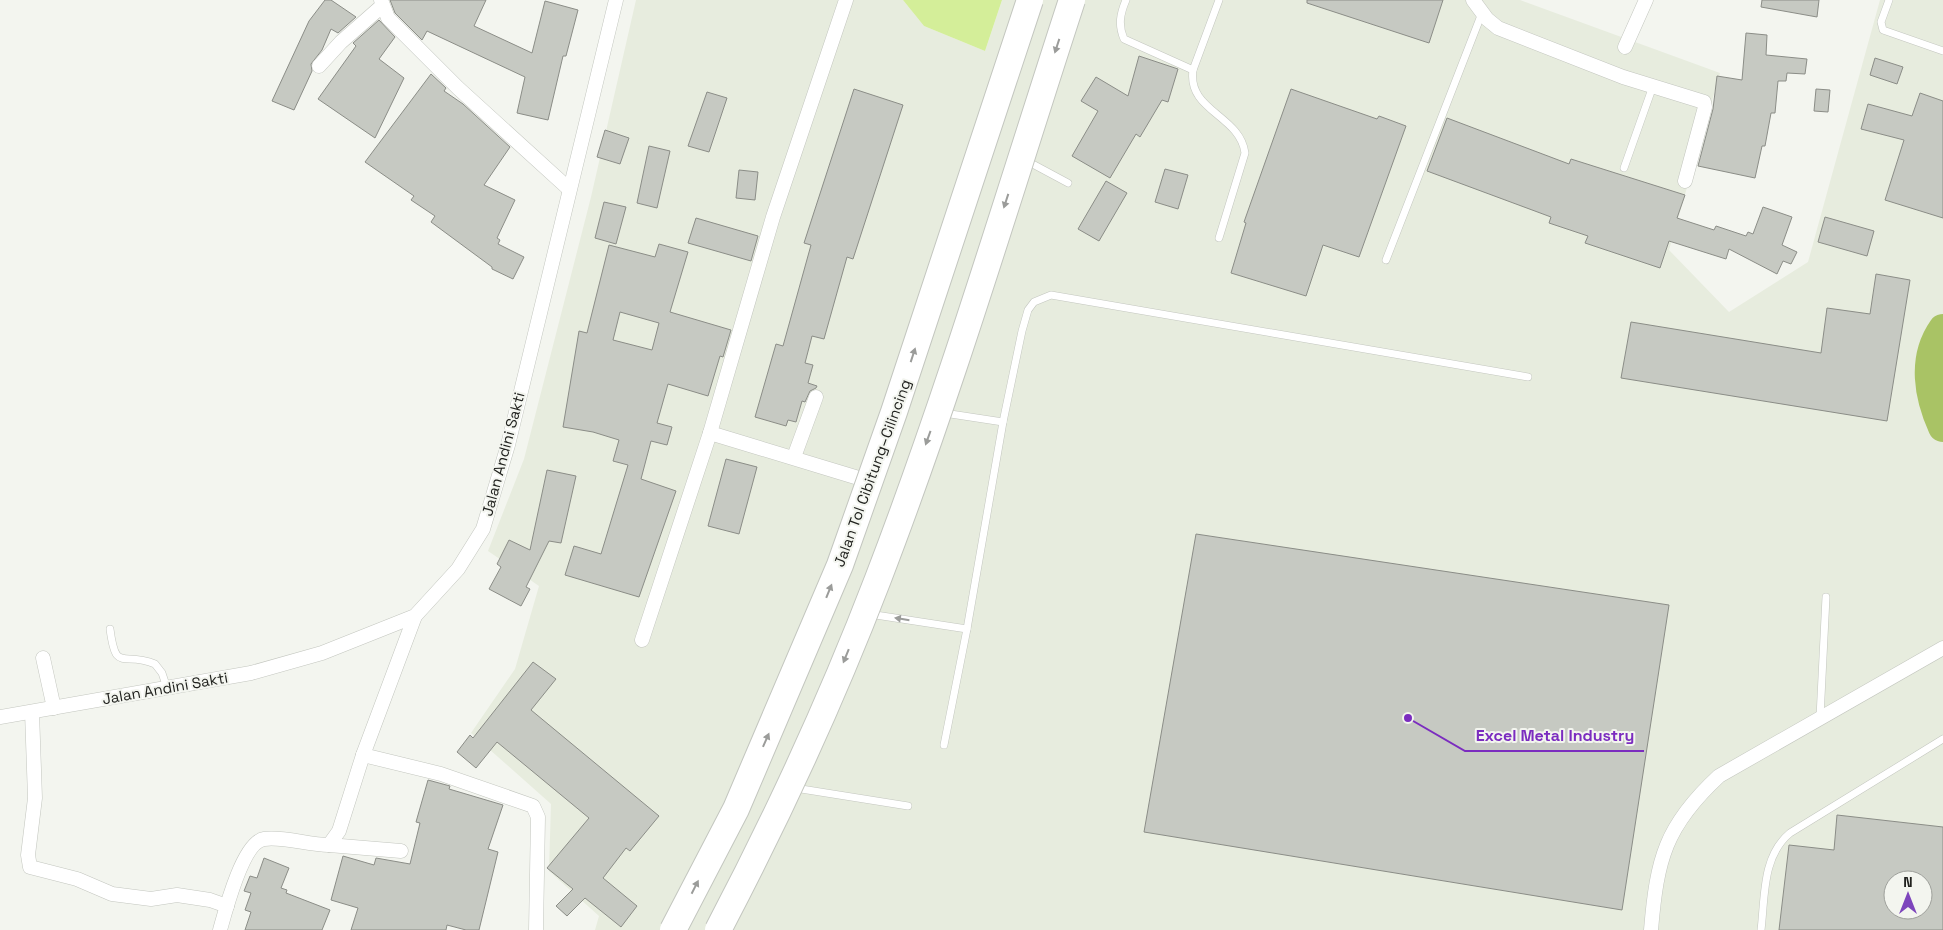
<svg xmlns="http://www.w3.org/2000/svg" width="1943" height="930" viewBox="0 0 1943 930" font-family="'Space Grotesk',sans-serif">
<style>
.built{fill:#e7ecde;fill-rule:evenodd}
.grass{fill:#d4ee99}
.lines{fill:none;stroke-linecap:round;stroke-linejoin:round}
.river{stroke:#a9c365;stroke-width:30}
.building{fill:#c6c9c2;stroke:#8b8d87;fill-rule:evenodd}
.lane-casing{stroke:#c3c6bf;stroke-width:8}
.street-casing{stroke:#c3c6bf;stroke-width:15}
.lane{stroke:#fff;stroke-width:7}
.street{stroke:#fff;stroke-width:14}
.highway-bridge-casing{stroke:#c3c6bf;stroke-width:28;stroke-linecap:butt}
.highway-bridge{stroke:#fff;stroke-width:26}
.oneway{fill:#9b9c9a}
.labels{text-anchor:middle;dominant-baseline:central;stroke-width:4;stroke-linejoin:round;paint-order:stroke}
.street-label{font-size:15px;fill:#21221f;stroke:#f3f5ef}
.leader{fill:none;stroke:#7b2cbf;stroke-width:2}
.callout-dot{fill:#7b2cbf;stroke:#f3f5ef;stroke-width:2}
.callout-label{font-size:16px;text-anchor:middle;font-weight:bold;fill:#7b2cbf;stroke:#f3f5ef;stroke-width:4;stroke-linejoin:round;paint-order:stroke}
</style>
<rect width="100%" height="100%" fill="#f3f5ef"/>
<path class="built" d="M636,0H903L924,26L985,51L1002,0H1520L1720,73L1669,250L1729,312L1808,262L1880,0H1943V930H595L599,916L549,871L551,804L471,733L515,669L539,586L488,551L524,459L591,197ZM1893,880H1923V910H1893Z"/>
<polygon class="grass" points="903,0 1002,0 985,51 924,26"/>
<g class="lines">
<path class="river" d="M1943,329C1922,359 1929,396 1943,427"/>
</g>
<g class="building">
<polygon points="325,0 331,0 356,17 338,33 331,29 322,50 311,64 312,71 294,110 272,101 309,21"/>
<polygon points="390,0 486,0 474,26 532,53 545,1 578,10 566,56 563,56 548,120 517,113 525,77 427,31 422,40 395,13"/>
<polygon points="1307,0 1443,0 1429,43 1307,3"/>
<polygon points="1762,0 1819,0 1817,17 1761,7"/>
<polygon points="379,20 395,37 379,59 404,78 375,138 318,99 356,46 353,43"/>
<polygon points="1746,33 1767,35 1766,55 1807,59 1805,74 1787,73 1786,81 1778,81 1775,113 1771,113 1765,146 1762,146 1755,178 1698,166 1713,109 1717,76 1742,80"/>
<polygon points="1139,56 1178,69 1168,102 1162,100 1140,137 1136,134 1110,178 1072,156 1098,111 1081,101 1096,77 1128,96"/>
<polygon points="1875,58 1903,67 1897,84 1870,75"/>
<polygon points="431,74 446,88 444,91 463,104 510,147 484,185 515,200 497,238 500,240 498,244 524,257 513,279 492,269 492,267 431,222 435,216 411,200 414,196 365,162"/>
<polygon points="854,89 903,105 853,259 847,257 824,339 812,336 805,363 813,365 808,383 817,386 816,388 810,391 805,402 802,401 796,422 788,420 786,426 755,417 776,344 783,346 811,245 804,243"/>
<polygon points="1291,89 1377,119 1379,116 1406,126 1359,257 1323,245 1306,296 1231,273 1246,223 1244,222"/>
<polygon points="1816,89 1830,90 1828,112 1814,111"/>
<polygon points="707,92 727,98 709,152 688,146"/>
<polygon points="1920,93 1943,101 1943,218 1885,200 1904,140 1861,129 1868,104 1912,116"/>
<polygon points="1447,118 1569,164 1571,159 1685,195 1677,218 1714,230 1716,226 1746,236 1748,232 1753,234 1763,207 1792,217 1782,245 1797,252 1791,264 1783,261 1777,274 1729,249 1726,259 1669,241 1660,268 1585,243 1588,236 1549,223 1551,217 1427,171"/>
<polygon points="605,130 629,138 620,164 597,157"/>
<polygon points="649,146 670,151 657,208 637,203"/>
<polygon points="1165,169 1188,175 1178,209 1155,202"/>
<polygon points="739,170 758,172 755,200 736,198"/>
<polygon points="1106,181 1127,193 1099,241 1078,229"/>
<polygon points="604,202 626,207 616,244 595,238"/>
<polygon points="1825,217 1874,231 1867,256 1818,242"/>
<polygon points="696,218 758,236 751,261 688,243"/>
<path d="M659,244L688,252L670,312L731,330L723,357L720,356L708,396L668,384L657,423L672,427L667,445L651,441L641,479L676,491L639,597L565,575L574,546L601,554L628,465L613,461L619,440L593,432L563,427L579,331L587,333L609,245L655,257ZM620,312L659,323L652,350L613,340Z"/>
<polygon points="1876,274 1910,280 1887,421 1621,378 1631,322 1821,353 1827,308 1870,314"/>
<polygon points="726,459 757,467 739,534 708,526"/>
<polygon points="547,470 576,476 561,543 549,541 526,587 530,589 521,606 489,589 501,567 497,564 509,540 530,550"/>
<polygon points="1196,534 1669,605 1622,910 1144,832"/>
<polygon points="533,662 556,679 531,710 659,816 630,851 626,848 603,878 637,906 621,927 585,898 567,916 556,906 573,889 547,868 589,818 497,742 476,768 457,752 470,735 473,738"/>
<polygon points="428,780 450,786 449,789 503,805 488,849 498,852 479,930 466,930 447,925 446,930 351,930 358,908 331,900 343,856 374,865 376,858 410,864 420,823 416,822"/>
<path d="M1837,815L1943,827V930H1779L1789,845L1834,850ZM1893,880H1923V910H1893Z"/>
<polygon points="264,858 289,868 281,888 287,890 286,893 330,910 322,930 245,930 251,912 245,910 251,893 244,891 250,876 257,878"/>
</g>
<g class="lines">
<g class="lane-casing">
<g id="lane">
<path d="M1126,0C1120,14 1118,25 1124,39L1193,70"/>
<path d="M1219,0L1193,70C1187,111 1240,115 1245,153L1219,238"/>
<polyline points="1889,0 1881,22 1883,30 1943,51"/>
<polyline points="1027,161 1068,183"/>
<polyline points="1624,168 1653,86"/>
<polyline points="1386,260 1482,13"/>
<polyline points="944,413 1003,422"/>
<polyline points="869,614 967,629"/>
<path d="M110,629C116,675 123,650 155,664L162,673L167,688"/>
<polyline points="1820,717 1826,597"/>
<polyline points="944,745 967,629 1003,422 1022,331 1028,310 1034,302 1051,295 1528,377"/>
<polyline points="795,788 908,806"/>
<path d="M1761,930C1765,897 1762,856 1790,833L1943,739"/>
</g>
</g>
<g class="street-casing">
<g id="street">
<polyline points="381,0 388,18 458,88 569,189"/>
<polyline points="1473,0 1487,19 1498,28 1623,77 1704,102 1705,107 1685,181"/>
<polyline points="1625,47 1646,0"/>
<polyline points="319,66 341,42 382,6"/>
<polyline points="710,433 875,483"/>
<polyline points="794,457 816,397"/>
<polyline points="642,640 710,433 773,217 846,0"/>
<polyline points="43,658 54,708"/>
<polyline points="32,712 35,798 28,855 30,867 77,879 112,894 151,899 177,895 210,900 227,906"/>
<polyline points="0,717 251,673 322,653 415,616 458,569 483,529 508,445 616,0"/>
<polyline points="363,755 441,774 533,806 538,817 536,930"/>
<polyline points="329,845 401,851"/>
<path d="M220,930C225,912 243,842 264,839C283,836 308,845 329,845L339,831L363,755L415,616"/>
<path d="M1651,930C1657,859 1665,826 1719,776L1943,648"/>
</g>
</g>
<use href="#lane" class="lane"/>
<use href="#street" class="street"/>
<g class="highway-bridge-casing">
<g id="highway-bridge">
<polyline points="673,930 736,809 840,565 894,412 1030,0"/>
<path d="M718,930C778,816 832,699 878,579C951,389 1009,193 1072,0"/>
</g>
</g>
<use href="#highway-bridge" class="highway-bridge"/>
</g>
<defs><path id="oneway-solid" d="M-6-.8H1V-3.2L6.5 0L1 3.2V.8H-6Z" transform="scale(1.25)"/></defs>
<g class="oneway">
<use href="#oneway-solid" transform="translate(1057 46) rotate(108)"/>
<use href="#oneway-solid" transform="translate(1006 201) rotate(108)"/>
<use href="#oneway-solid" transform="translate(913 355) rotate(-72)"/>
<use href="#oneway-solid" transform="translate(928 438) rotate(110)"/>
<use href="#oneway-solid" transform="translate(829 591) rotate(-68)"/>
<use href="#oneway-solid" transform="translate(902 619) rotate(-171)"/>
<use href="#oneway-solid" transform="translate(846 656) rotate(112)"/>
<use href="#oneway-solid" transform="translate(766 740) rotate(-66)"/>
<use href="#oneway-solid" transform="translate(695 887) rotate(-63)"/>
</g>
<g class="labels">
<g class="street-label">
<text transform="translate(503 454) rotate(-75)">Jalan Andini Sakti</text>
<text transform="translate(872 473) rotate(-70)">Jalan Tol Cibitung–Cilincing</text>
<text transform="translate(165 688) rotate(-10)">Jalan Andini Sakti</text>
</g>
</g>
<path class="leader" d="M1408 718L1465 751H1644"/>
<circle class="callout-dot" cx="1408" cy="718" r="5"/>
<g class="callout-label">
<text x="1555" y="741">Excel Metal Industry</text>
</g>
<g transform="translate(1908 895)"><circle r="24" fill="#f3f5ef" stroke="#9fa19c"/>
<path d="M0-4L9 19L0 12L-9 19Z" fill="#7d45bc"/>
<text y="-8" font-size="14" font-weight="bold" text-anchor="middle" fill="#21221f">N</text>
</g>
</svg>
